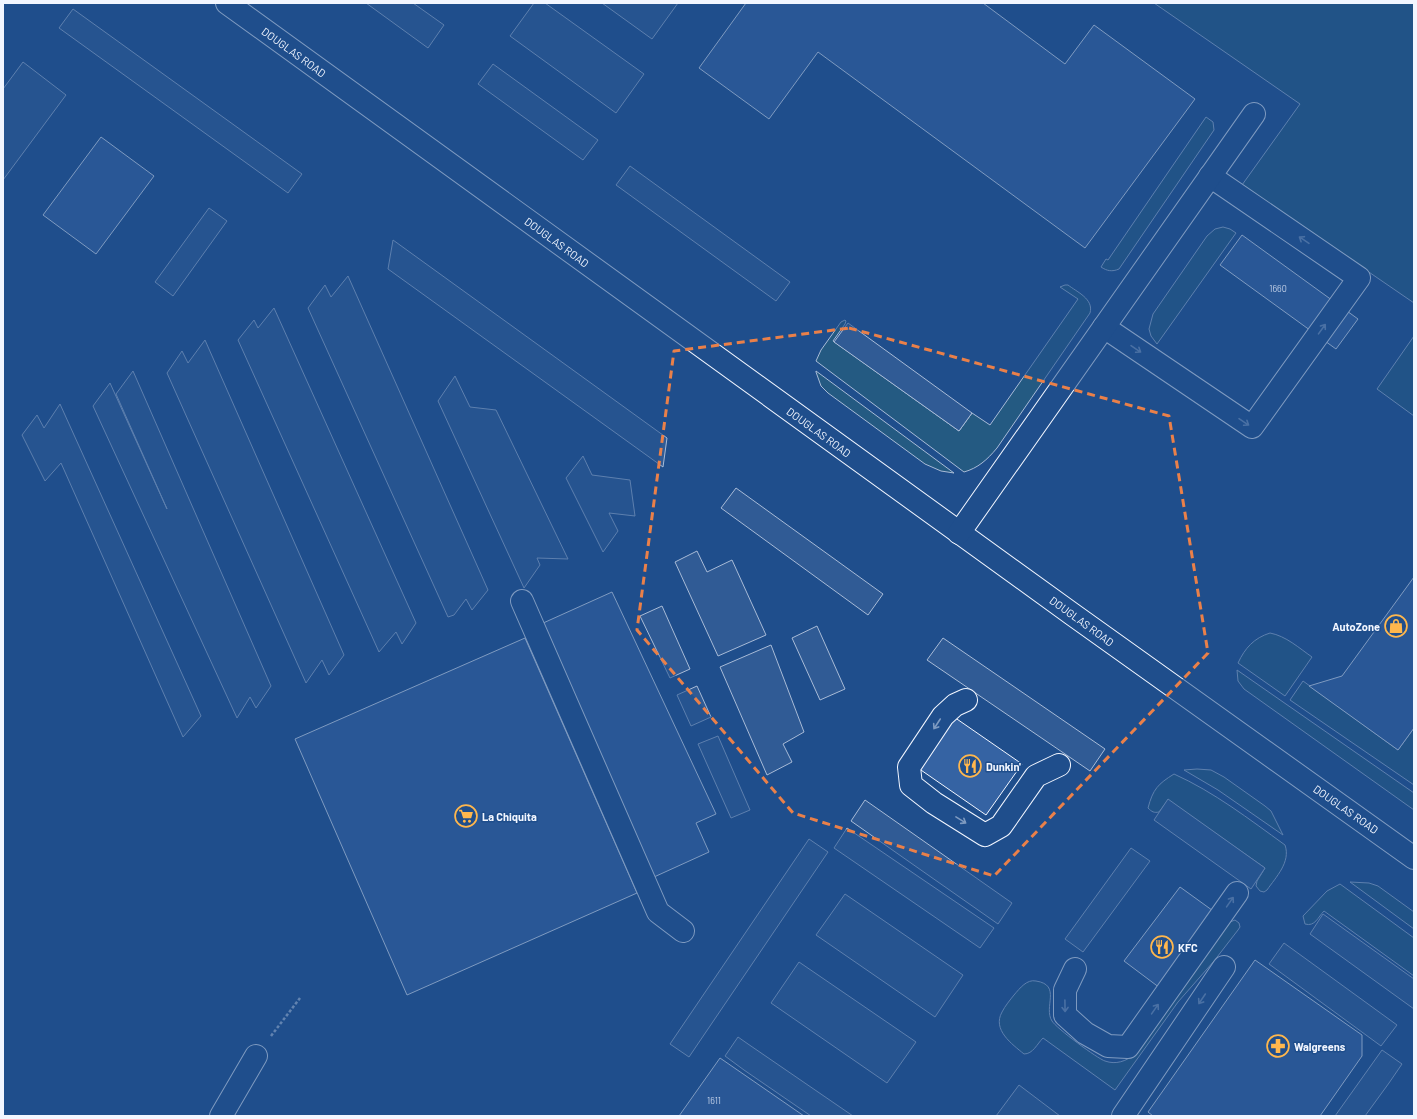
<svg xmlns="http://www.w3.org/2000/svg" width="1417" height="1119" viewBox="0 0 1417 1119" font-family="Barlow,sans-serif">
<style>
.green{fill:#245a82;stroke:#a8bbd7}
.parking{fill:#305b95;stroke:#a8bbd7}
.building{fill:#3563a3;stroke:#f2f6ff}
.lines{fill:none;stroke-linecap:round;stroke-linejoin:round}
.minor-casing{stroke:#f2f6ff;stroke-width:24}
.path{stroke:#b3c4dc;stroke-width:2.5;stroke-dasharray:3 2;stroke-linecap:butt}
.minor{stroke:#1f4e8c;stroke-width:22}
.oneway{stroke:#7e9ac0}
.marked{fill:none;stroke:#ea8049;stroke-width:3;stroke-dasharray:8 5;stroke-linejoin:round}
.labels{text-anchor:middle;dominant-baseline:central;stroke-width:3;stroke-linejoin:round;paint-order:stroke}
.number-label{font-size:9px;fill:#c3d1e8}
.street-label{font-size:11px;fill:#f2f6ff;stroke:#1f4e8c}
.poi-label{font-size:11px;font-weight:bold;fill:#f2f6ff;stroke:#1f4e8c;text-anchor:start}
</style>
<rect width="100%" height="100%" fill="#1f4e8c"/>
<g class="green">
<polygon points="1154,3 1414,3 1414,303 1242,185 1300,104"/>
<path d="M1206,117L1213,122L1214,130L1119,269C1112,272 1107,271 1101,267L1106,259L1108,260Z"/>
<polygon points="1223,227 1230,229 1236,233 1157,344 1151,336 1149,329 1153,314 1207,236 1215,229"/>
<path d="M1065,285H1068C1077,292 1094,299 1090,313L997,448C987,460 978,468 964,472L816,361L821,350L841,322L845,320L846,321L845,324L833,341L959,431L972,413L990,425L1078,299L1060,287Z"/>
<polygon points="1414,336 1414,416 1377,389"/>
<polygon points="816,372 816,371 954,473 941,471 925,464 828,393 821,386"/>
<path d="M1270,633C1286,636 1299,648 1312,657L1285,696L1238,663C1245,648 1254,638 1270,633Z"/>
<polygon points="1237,670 1414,793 1414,810 1244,689 1238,681"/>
<polygon points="1303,681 1398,750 1414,728 1414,785 1290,700"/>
<polygon points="1197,769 1211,770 1224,777 1265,806 1271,811 1283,835 1218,790 1184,770"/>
<path d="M1174,774C1214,792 1249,819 1285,845C1291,862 1276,877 1267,890L1264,892L1260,891L1256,886L1257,881L1265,868L1168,800L1159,812C1154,813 1152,812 1148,808C1153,789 1158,784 1174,774Z"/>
<polygon points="1350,882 1369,883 1378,886 1414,912 1414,929"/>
<path d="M1340,884L1414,938V976L1324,911C1318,917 1315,927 1305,924L1303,916L1327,891Z"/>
<path d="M1235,920L1239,923L1240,927L1238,930L1214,961L1178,1002L1115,1090L1043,1038C1037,1044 1033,1054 1024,1054C1012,1044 992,1030 1002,1012C1005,1006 1010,1000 1014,995C1020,988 1027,979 1036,981C1062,985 1043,1007 1052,1021C1056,1028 1098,1059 1105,1061C1116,1065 1126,1061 1134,1055L1230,922Z"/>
</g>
<g class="parking">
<polygon points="366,3 413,3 444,25 428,48"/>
<polygon points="534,3 545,3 644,74 616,113 510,36"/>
<polygon points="602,3 678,3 652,39"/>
<polygon points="73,9 302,174 288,193 59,28"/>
<polygon points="23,62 66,95 3,180 3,89"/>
<polygon points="493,64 598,140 583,160 478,84"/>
<polygon points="630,166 790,282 776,301 616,185"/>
<polygon points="209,208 227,221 173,296 155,282"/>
<polygon points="393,240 667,438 663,467 388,269"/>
<polygon points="348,276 488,590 472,610 466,599 454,615 448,617 308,308 325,285 331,297"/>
<polygon points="274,308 416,623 402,644 396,632 379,652 238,340 254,320 258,328"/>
<polygon points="848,323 972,413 959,431 834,342"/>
<polygon points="205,340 344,655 329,675 322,660 306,683 167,373 182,351 188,363"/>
<polygon points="133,371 271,686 256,708 250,697 237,718 93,406 110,383 167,509 116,394"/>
<polygon points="455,376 470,407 496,410 568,559 537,558 540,565 524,588 438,401"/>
<polygon points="60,404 201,716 183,737 61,463 45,481 22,435 37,415 44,428"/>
<polygon points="583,456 592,475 630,480 635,516 609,513 618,531 603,552 566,478"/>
<polygon points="736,488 883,594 868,615 721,508"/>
<polygon points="697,551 707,572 732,560 766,635 718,656 675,562"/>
<polygon points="662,606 690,669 670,678 640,616"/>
<polygon points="817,626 845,689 820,700 792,638"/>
<polygon points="943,638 1105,749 1090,771 927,660"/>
<polygon points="771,645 804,732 783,744 792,762 767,775 720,667"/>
<polygon points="697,686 711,717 691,726 677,695"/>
<polygon points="718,736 750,810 731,818 698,744"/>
<polygon points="1168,799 1265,868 1251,889 1154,820"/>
<polygon points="865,800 1012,903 998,924 851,821"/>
<polygon points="847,828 994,928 980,948 834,848"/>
<polygon points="809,839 828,852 689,1057 670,1044"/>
<polygon points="1131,848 1150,861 1083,952 1065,939"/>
<polygon points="845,894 963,975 935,1017 816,935"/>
<polygon points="1323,914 1414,979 1414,1009 1310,934"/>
<polygon points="1284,943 1397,1025 1381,1046 1269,964"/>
<polygon points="799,962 916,1042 887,1083 771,1003"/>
<polygon points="738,1037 748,1044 853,1116 811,1116 744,1070 725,1056"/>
<polygon points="1382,1050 1402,1064 1389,1083 1365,1116 1335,1116"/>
<polygon points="1019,1085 1060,1116 996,1116"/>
</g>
<g class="building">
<polygon points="746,3 983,3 1065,64 1094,25 1195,99 1085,248 818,52 769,119 699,68"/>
<polygon points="101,137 154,176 96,254 43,215"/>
<polygon points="1242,235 1358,319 1336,349 1220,265"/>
<polygon points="1414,577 1414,728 1398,750 1309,686 1342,676"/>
<polygon points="612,592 716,814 696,823 709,852 654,877 541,624"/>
<polygon points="525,638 637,893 407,995 295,739"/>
<polygon points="954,717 1022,764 986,815 918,768"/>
<polygon points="1180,887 1216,913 1160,988 1124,961"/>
<polygon points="1255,960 1362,1035 1362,1056 1320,1116 1153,1116 1148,1112"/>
<polygon points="720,1058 804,1116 679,1116"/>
</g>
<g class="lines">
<g class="minor-casing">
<g id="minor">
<polyline points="227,3 1072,614 1414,858"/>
<polyline points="1104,327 1252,427 1359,278 1210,176"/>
<polyline points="959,533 1254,114"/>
<polyline points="522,601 658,912 683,931"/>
<polyline points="966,700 955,705 943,716 909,767 911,785 934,803 985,835 1001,826 1036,776 1059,765"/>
<polyline points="1075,969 1065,990 1065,1015 1085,1033 1108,1046 1128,1047 1237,893"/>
<polyline points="221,1116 256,1056"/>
<polyline points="1123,1116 1224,967"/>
</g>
</g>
<polyline class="path" points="271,1036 300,998"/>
<use href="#minor" class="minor"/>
</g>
<defs><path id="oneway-shaft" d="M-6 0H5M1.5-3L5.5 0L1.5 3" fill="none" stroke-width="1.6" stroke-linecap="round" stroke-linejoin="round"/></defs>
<g class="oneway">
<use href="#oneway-shaft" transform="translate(1304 240) rotate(-146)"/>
<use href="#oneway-shaft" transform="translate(1322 329) rotate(-54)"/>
<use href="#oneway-shaft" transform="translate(1136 349) rotate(34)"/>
<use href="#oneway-shaft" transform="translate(1244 422) rotate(34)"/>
<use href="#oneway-shaft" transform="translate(937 724) rotate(123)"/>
<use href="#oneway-shaft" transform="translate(961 820) rotate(32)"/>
<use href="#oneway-shaft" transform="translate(1230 902) rotate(-55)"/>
<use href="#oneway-shaft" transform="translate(1202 999) rotate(124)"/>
<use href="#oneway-shaft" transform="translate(1065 1006) rotate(89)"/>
<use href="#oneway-shaft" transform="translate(1155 1009) rotate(-55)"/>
</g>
<path d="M0 0H1417V1119H0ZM849,328L1169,416L1208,653L994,876L793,813L637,630L674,351Z" fill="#1f4e8c" fill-opacity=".55" fill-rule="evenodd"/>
<path class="marked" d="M849,328L1169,416L1208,653L994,876L793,813L637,630L674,351Z"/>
<defs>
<g id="shop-ring" transform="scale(1.15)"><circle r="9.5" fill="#1f4e8c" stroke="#ffb74d" stroke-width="1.5"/><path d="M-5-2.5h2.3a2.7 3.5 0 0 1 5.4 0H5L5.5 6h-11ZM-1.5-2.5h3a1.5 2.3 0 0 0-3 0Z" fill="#ffb74d"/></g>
<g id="restaurant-ring" transform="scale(1.15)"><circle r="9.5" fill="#1f4e8c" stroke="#ffb74d" stroke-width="1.5"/><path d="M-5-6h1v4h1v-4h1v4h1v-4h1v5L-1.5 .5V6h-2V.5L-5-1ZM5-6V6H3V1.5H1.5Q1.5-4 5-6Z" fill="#ffb74d"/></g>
<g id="supermarket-ring" transform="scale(1.15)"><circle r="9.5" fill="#1f4e8c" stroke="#ffb74d" stroke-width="1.5"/><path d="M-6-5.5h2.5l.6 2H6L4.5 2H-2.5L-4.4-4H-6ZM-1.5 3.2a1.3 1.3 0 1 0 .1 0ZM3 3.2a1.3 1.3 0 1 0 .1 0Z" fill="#ffb74d"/></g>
<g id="pharmacy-ring" transform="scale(1.15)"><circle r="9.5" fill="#1f4e8c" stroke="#ffb74d" stroke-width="1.5"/><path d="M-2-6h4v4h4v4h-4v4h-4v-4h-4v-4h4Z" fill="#ffb74d"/></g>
</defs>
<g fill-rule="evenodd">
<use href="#shop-ring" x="1396" y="626"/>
<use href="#restaurant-ring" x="970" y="766"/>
<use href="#supermarket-ring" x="466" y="816"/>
<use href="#restaurant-ring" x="1162" y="947"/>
<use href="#pharmacy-ring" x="1278" y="1046"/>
</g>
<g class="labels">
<g class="number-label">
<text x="1278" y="288">1660</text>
<text x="714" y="1100">1611</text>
</g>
<g class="street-label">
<text transform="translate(294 52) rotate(36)">DOUGLAS ROAD</text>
<text transform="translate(557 242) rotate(36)">DOUGLAS ROAD</text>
<text transform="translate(819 432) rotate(36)">DOUGLAS ROAD</text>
<text transform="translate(1082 621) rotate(36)">DOUGLAS ROAD</text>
<text transform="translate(1346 809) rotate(35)">DOUGLAS ROAD</text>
</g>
<g class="poi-label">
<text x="1380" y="626" text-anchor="end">AutoZone</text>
<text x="986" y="766">Dunkin'</text>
<text x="482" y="816">La Chiquita</text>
<text x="1178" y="947">KFC</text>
<text x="1294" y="1046">Walgreens</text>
</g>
</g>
<rect width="1417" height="1119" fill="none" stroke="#f2f6ff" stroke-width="8"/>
</svg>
